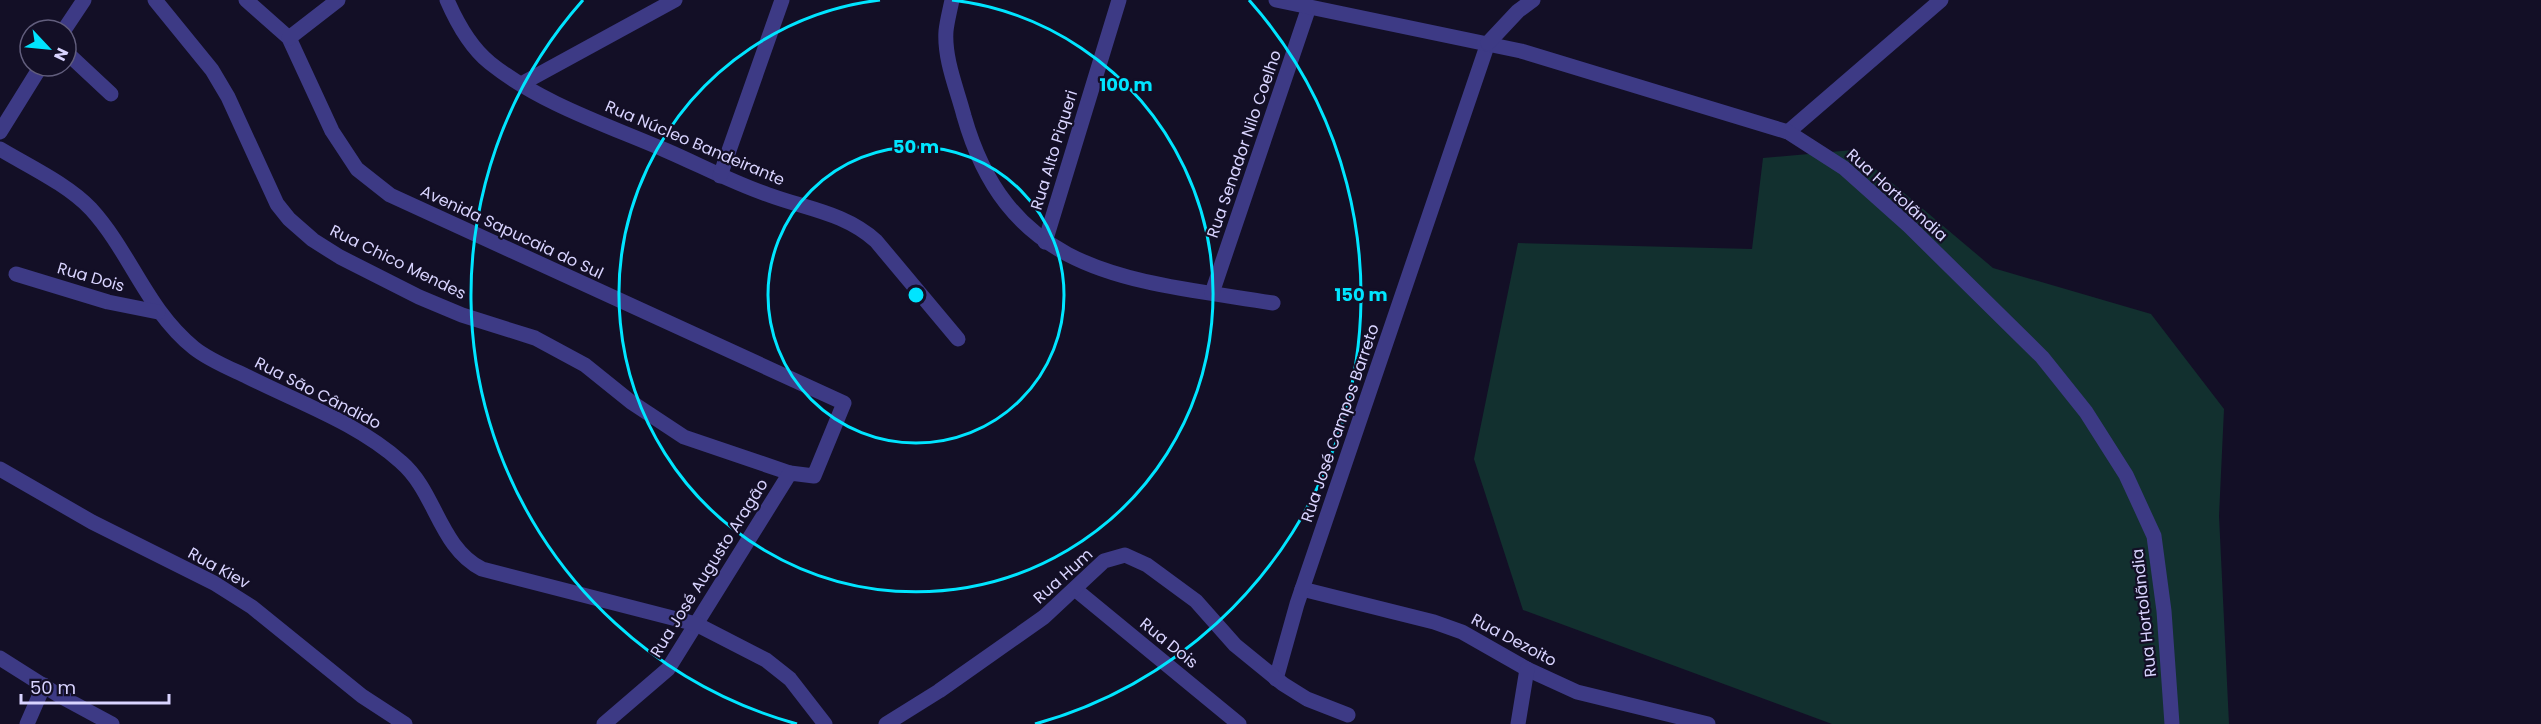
<svg xmlns="http://www.w3.org/2000/svg" width="2541" height="724" viewBox="0 0 2541 724" font-family="Poppins,sans-serif">
<style>
.green{fill:#12302f}
.lines{fill:none;stroke-linecap:round;stroke-linejoin:round}
.minor{stroke:#3d3a85;stroke-width:15}
.tertiary{stroke:#3d3a85;stroke-width:15}
.ring{fill:none;stroke:#00e5ff;stroke-width:3}
.labels{text-anchor:middle;dominant-baseline:central;stroke-width:4.5;stroke-linejoin:round;paint-order:stroke}
.street-label{font-size:16px;fill:#d9d4ff;stroke:#130f26}
.centre{fill:#00e5ff;stroke:#130f26;stroke-width:3}
.ring-label{font-size:18px;text-anchor:middle;font-weight:bold;fill:#00e5ff;stroke:#130f26;stroke-width:4.5;stroke-linejoin:round;paint-order:stroke}
</style>
<rect width="100%" height="100%" fill="#130f26"/>
<polygon class="green" points="1853,150 1993,268 2151,314 2224,409 2219,516 2229,724 1832,724 1523,610 1474,459 1518,243 1752,249 1763,158"/>
<g class="lines">
<g class="minor">
<polyline points="155,0 212,70 228,97 277,204 289,219 313,240 340,257 419,297 462,315 535,338 585,365 631,402 684,437 790,473"/>
<polyline points="246,0 289,38 332,131 357,169 390,195 844,403 814,476 790,473 668,669 604,724"/>
<path d="M447,0C457,23 470,47 490,63C540,103 607,125 665,150C700,165 733,183 769,195C807,209 845,213 876,241L958,339"/>
<path d="M952,0C950,10 947,21 946,31C944,59 957,89 964,116C1010,278 1132,280 1273,303"/>
<polyline points="64,30 84,0"/>
<polyline points="289,38 338,0"/>
<polyline points="66,52 111,94"/>
<polyline points="523,83 675,0"/>
<polyline points="0,132 41,66"/>
<polyline points="1788,132 1941,0"/>
<path d="M0,149C30,167 67,184 91,209C131,253 146,309 194,348C209,360 229,368 246,376C297,402 358,423 401,462C436,492 439,547 482,569L696,624L766,660L790,679L825,724"/>
<polyline points="720,176 782,0"/>
<polyline points="1045,242 1119,0"/>
<polyline points="16,274 108,302 158,312"/>
<polyline points="1212,293 1309,7"/>
<polyline points="0,469 92,522 214,583 252,607 362,696 405,724"/>
<polyline points="1302,589 1434,622 1462,632 1527,669 1577,692 1708,724"/>
<polyline points="1076,590 1239,724"/>
<polyline points="1276,679 1297,604 1488,43"/>
<polyline points="27,724 44,685"/>
<polyline points="886,724 939,691 1044,617 1104,561 1125,555 1147,565 1196,601 1235,645 1283,684 1307,699 1348,715"/>
<polyline points="1518,724 1527,669"/>
</g>
<g class="tertiary">
<polyline points="1276,0 1521,51 1788,132 1844,168 1909,226 2042,357 2086,412 2126,475 2154,536 2164,611 2172,724"/>
<polyline points="1488,43 1518,11 1533,0"/>
<polyline points="0,658 60,696 112,724"/>
</g>
</g>
<g class="ring">
<circle cx="916" cy="295" r="148"/>
<path d="M952 0A297 297 0 1 1 880 0"/>
<path d="M797 724A445 445 0 0 1 583 0M1249 0A445 445 0 0 1 1035 724"/>
</g>
<g class="labels">
<g class="street-label">
<text transform="translate(695 143) rotate(23)">Rua Núcleo Bandeirante</text>
<text transform="translate(1244 144) rotate(-71)">Rua Senador Nilo Coelho</text>
<text transform="translate(1054 150) rotate(-73)">Rua Alto Piqueri</text>
<text transform="translate(1897 195) rotate(42)">Rua Hortolãndia</text>
<text transform="translate(512 232) rotate(25)">Avenida Sapucaia do Sul</text>
<text transform="translate(398 262) rotate(26)">Rua Chico Mendes</text>
<text transform="translate(91 277) rotate(16)">Rua Dois</text>
<text transform="translate(318 393) rotate(27)">Rua São Cândido</text>
<text transform="translate(1340 423) rotate(-71)">Rua José Campos Barreto</text>
<text transform="translate(219 568) rotate(29)">Rua Kiev</text>
<text transform="translate(709 568) rotate(-58)">Rua José Augusto Aragão</text>
<text transform="translate(1063 576) rotate(-42)">Rua Hum</text>
<text transform="translate(2144 613) rotate(-96)">Rua Hortolãndia</text>
<text transform="translate(1514 640) rotate(28)">Rua Dezoito</text>
<text transform="translate(1169 643) rotate(39)">Rua Dois</text>
</g>
</g>
<circle cx="916" cy="295" r="9" class="centre"/>
<g class="ring-label">
<text x="1126" y="91">100 m</text>
<text x="916" y="153">50 m</text>
<text x="1361" y="301">150 m</text>
</g>
<g transform="translate(48 48) rotate(116)"><circle r="28" fill="#130f26" stroke="#625e7d" stroke-width="1.5"/>
<path d="M0-4.5L10 22L0 15L-10 22Z" fill="#00e5ff"/>
<text y="-9" font-size="16" font-weight="bold" text-anchor="middle" fill="#d9d4ff">N</text>
</g>
<path d="M21 694v9h148v-9" fill="none" stroke="#d9d4ff" stroke-width="3"/>
<text x="30" y="694" font-size="18" fill="#d9d4ff" stroke="#130f26" stroke-width="4.5" paint-order="stroke">50 m</text>
</svg>
